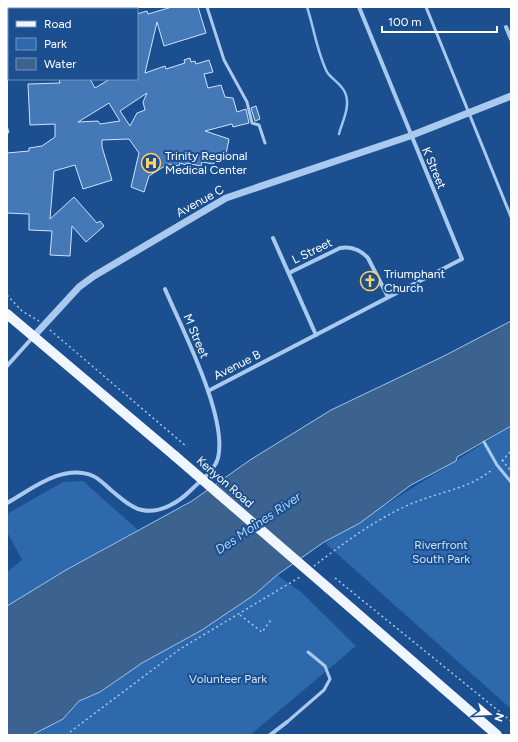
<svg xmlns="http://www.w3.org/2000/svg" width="518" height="742" viewBox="0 0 518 742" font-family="Figtree,sans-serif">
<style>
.green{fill:#2e69ad}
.water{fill:#3c6290;stroke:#9cc4f0}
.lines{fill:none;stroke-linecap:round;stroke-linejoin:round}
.stream{stroke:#9cc4f0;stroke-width:2.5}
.building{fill:#4478b7;stroke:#cfe3fa;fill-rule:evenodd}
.path{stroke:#a9c9ee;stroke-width:1.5;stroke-dasharray:2 3;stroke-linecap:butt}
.service{stroke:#a9c9ee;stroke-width:3}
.minor{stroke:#a9c9ee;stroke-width:4}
.tertiary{stroke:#a9c9ee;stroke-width:7}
.primary{stroke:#f0f6ff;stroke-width:10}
.primary-bridge{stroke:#f0f6ff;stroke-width:10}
.labels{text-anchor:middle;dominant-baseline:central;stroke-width:4;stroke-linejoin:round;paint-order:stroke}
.poi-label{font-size:12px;fill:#fff;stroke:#1b4f8f;text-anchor:start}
.street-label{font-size:12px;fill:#fff;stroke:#1b4f8f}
.park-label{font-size:12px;fill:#cfe3fa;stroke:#1b4f8f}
.water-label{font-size:13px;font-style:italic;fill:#b5d3f5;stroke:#1b4f8f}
</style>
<rect width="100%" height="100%" fill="#1b4f8f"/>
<g class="green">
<polygon points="511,426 511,709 325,543"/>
<polygon points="83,481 138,530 66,570 7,606 7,572 22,560 7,532 7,514 63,482"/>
<polygon points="277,575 301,592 356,646 250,735 32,735 63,719 79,701 100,692 142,663 202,630 254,595"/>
</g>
<polygon class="water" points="511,321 511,426 457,457 456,461 411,485 360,523 324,542 277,575 254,595 202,630 142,663 100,692 79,701 63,719 32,735 7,735 7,606 66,570 192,501 250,460 331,410 444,356"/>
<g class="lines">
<path class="stream" d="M307,7C314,28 317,52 327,72C332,80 343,84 346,95C350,108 342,122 339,134"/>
</g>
<g class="building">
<path d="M172,7H198L206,33L164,46L157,22L145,73L165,66L166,69L185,63L184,60L190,58L191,62L195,61L196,64L209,60L213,72L204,74L208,88L221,85L225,97L233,98L237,112L246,109L249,123L233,127L232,124L205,131L229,139L226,154L213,164L202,162L201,166L186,163V165L180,163L179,166L168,164L149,176L144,192L131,187L139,153L129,139L102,140V147L112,180L83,189L75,165L54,171L50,219L74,197L97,223L100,221L104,226L86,242L72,226L70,256L50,255L52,231L29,230V214L7,213V153L29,151V148L42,146L55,137V124L30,125L28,84L60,83L59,79H90L95,88L110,79H137V14L147,11L148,14ZM147,93L143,102L145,110L137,113L130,126L120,111ZM109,103L120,121L100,124L98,121L78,122Z"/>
<polygon points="256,106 260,119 255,121 251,108"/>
</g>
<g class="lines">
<g class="path">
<polyline points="7,295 22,311 39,321"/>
<polyline points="50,330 187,447"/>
<polyline points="502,460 511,471"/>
<polyline points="502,461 511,451"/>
<path d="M314,566C345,542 384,513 421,500C445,491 472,487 493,469"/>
<polyline points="335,578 511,721"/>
<polyline points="240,615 262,632 271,620"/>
<polyline points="66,735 180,649 300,577"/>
</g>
<g class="service">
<polyline points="207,7 224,60 247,102 252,123 259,125 265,143"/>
<polyline points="426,7 511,217"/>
<polyline points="88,9 94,7"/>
<polyline points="7,39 9,38"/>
<polyline points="7,129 8,132"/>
<polyline points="484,442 497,465 511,482"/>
<polyline points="287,722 324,690 330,679 325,666 308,652"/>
</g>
<g class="minor">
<polyline points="506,27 511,39"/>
<polyline points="273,238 316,335"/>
<path d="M289,273L340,248C351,246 360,249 368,258L388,297"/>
<polyline points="7,366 33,337"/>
<polyline points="208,391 462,259 359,7"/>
<path d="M7,503C32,489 63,463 93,476C100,479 106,486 112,491C121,498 131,508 142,510C160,514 179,502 191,490C200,481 215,470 218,458C228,417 182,329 165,289"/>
<polyline points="270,735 287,722"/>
</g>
<polyline class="tertiary" points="33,337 79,287 94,276 226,198 410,136 511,96"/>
<g class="primary">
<polyline points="7,314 175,456"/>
<polyline points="328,588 497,735"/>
</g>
<polyline class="primary-bridge" points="175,456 328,588"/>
</g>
<defs>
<g id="hospital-ring" transform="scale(1)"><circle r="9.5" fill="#1b4f8f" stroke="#ffd166" stroke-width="1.5"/><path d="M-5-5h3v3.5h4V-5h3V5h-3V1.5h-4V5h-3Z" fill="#ffd166"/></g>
<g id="church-ring" transform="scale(1)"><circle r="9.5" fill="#1b4f8f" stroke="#ffd166" stroke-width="1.5"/><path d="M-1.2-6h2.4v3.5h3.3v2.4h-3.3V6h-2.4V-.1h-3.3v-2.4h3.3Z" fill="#ffd166"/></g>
</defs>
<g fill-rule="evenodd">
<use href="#hospital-ring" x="151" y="163"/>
<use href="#church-ring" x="370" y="281"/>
</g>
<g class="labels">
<g class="poi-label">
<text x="165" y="156">Trinity Regional<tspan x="165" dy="14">Medical Center</tspan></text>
<text x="384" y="274">Triumphant<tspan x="384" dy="14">Church</tspan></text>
</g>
<g class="street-label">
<text transform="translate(434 168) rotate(67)">K Street</text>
<text transform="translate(200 201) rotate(-29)">Avenue C</text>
<text transform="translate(312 251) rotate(-26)">L Street</text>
<text transform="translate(196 336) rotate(67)">M Street</text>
<text transform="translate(237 365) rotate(-27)">Avenue B</text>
<text transform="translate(225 482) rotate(41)">Kenyon Road</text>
</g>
<g class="park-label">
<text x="441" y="545">Riverfront<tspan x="441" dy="14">South Park</tspan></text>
<text x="228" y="679">Volunteer Park</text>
</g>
<g class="water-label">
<text transform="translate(258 523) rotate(-34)">Des Moines River</text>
</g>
</g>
<rect width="518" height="742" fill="none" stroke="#ffffff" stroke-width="16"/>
<rect x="8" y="8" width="130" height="72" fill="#1b4f8f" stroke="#7695bc"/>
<rect x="16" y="21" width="20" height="6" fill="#f0f6ff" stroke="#7695bc"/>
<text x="44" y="28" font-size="12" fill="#ffffff">Road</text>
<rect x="16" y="38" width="20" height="12" fill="#2e69ad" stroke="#7695bc"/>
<text x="44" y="48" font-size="12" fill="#ffffff">Park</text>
<rect x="16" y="58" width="20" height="12" fill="#3c6290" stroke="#7695bc"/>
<text x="44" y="68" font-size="12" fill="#ffffff">Water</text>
<g transform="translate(490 714) rotate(109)" stroke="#1b4f8f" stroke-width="3" paint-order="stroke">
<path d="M0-3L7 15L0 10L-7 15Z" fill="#ffffff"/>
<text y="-6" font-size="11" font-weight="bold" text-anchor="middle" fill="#ffffff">N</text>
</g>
<path d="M382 26v6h115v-6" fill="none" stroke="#ffffff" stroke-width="2"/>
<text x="388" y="26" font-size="12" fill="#ffffff" stroke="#1b4f8f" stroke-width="3" paint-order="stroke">100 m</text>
</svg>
